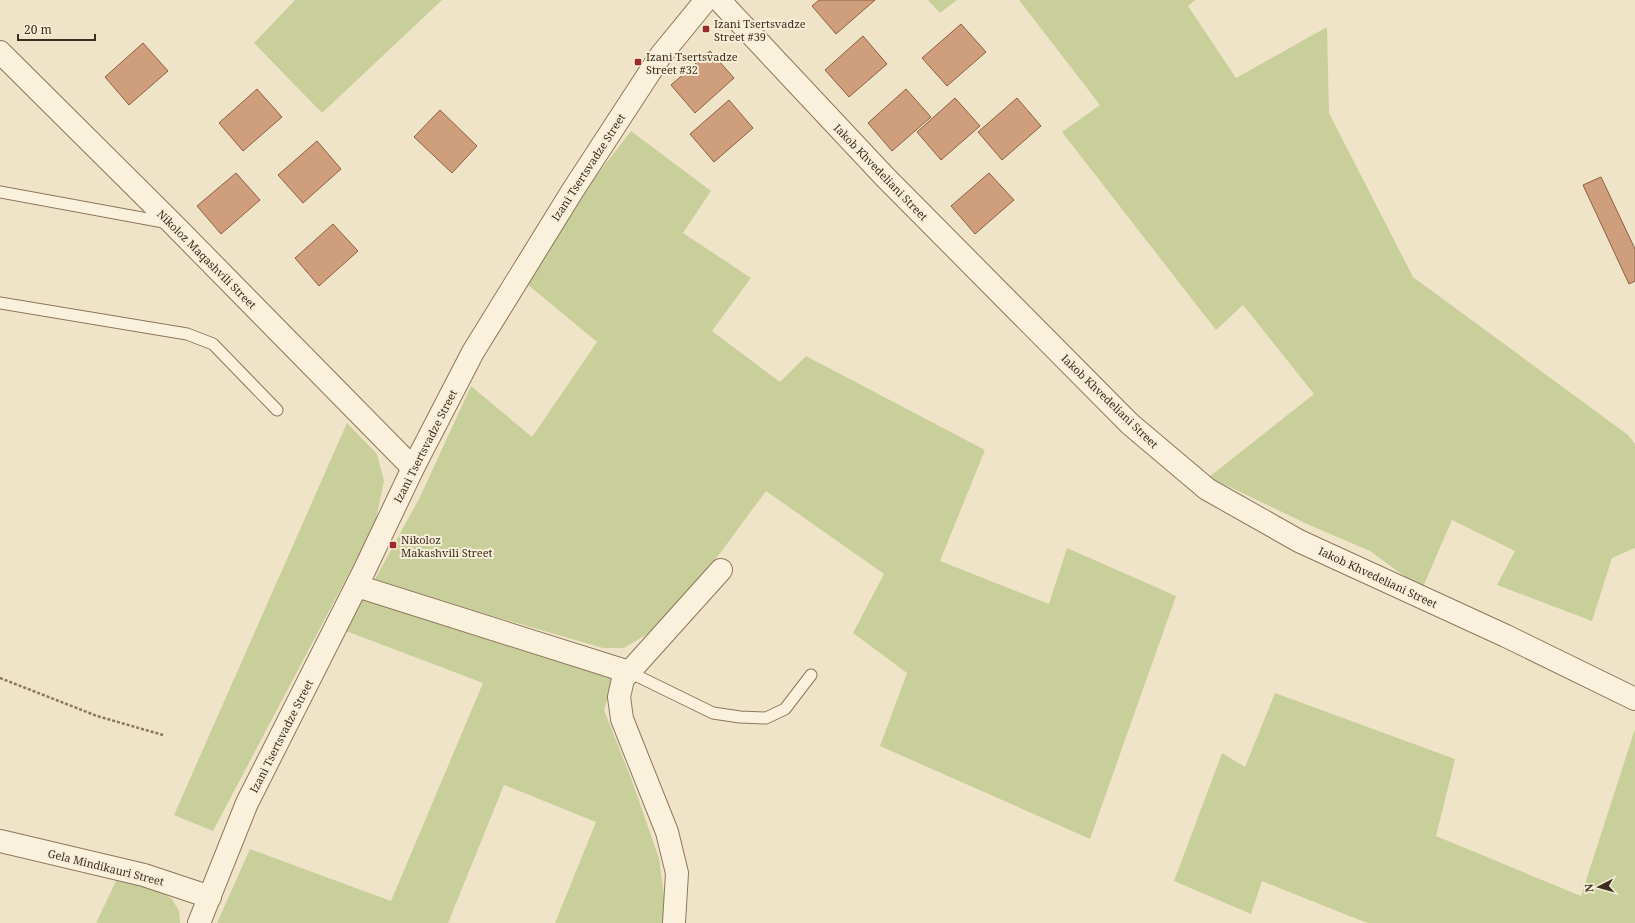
<svg xmlns="http://www.w3.org/2000/svg" width="1635" height="923" viewBox="0 0 1635 923" font-family="'Noto Serif',serif">
<style>
.green{fill:#c9cf9b}
.building{fill:#cf9f7d;stroke:#8d5f41}
.lines{fill:none;stroke-linecap:round;stroke-linejoin:round}
.lane-casing{stroke:#8d765c;stroke-width:13}
.street-casing{stroke:#8d765c;stroke-width:24}
.path{stroke:#8d765c;stroke-width:2.5;stroke-dasharray:3 2;stroke-linecap:butt}
.lane{stroke:#faf1dc;stroke-width:11}
.street{stroke:#faf1dc;stroke-width:22}
.poi-dot{fill:#9e2a2b;stroke:#f7eed8;stroke-width:1.5}
.labels{text-anchor:middle;dominant-baseline:central;stroke-width:4;stroke-linejoin:round;paint-order:stroke}
.poi-label{font-size:11px;fill:#3d2e20;stroke:#f7eed8;text-anchor:start}
.street-label{font-size:11px;fill:#3d2e20;stroke:#f7eed8}
</style>
<rect width="100%" height="100%" fill="#f0e4c8"/>
<g class="green">
<polygon points="295,0 442,0 322,113 254,43"/>
<polygon points="928,0 957,0 940,13"/>
<polygon points="1019,0 1195,0 1188,6 1236,78 1327,27 1329,113 1413,277 1628,435 1635,444 1635,548 1612,558 1592,621 1497,585 1515,551 1452,520 1422,589 1370,551 1307,524 1209,477 1314,394 1243,305 1216,330 1062,132 1100,105"/>
<polygon points="631,131 711,191 683,233 751,278 712,331 780,382 806,356 985,450 940,561 1049,604 1067,548 1176,596 1090,839 880,746 907,673 853,633 884,574 766,491 721,552 658,628 624,648 603,648 486,614 375,579 420,497 471,386 532,437 597,342 527,284 576,202"/>
<polygon points="347,423 377,454 384,481 375,524 213,831 174,815"/>
<polygon points="360,598 614,677 604,710 631,778 659,858 664,896 663,923 555,923 596,822 504,785 448,923 217,923 250,849 391,901 483,683 346,631"/>
<polygon points="1275,693 1455,759 1436,836 1581,896 1635,729 1635,923 1367,923 1262,881 1251,914 1174,881 1222,753 1245,767"/>
<polygon points="118,877 149,883 172,899 179,911 180,923 96,923"/>
</g>
<g class="building">
<polygon points="819,0 875,0 836,34 812,6"/>
<polygon points="961,24 986,52 947,86 922,58"/>
<polygon points="863,36 887,64 849,97 825,70"/>
<polygon points="143,43 168,71 129,105 105,77"/>
<polygon points="710,51 734,78 695,113 671,85"/>
<polygon points="257,89 282,117 243,151 219,123"/>
<polygon points="906,89 931,117 892,151 868,123"/>
<polygon points="955,98 980,126 941,160 917,132"/>
<polygon points="1017,98 1041,126 1002,160 978,132"/>
<polygon points="729,100 753,128 714,162 690,134"/>
<polygon points="440,110 477,146 452,173 414,137"/>
<polygon points="317,141 341,169 303,203 278,175"/>
<polygon points="236,173 260,200 221,234 197,206"/>
<polygon points="989,173 1014,200 975,234 951,206"/>
<polygon points="1601,177 1635,249 1635,281 1629,284 1583,185"/>
<polygon points="333,224 358,251 319,286 295,258"/>
</g>
<g class="lines">
<g class="lane-casing">
<g id="lane">
<polyline points="0,192 169,223"/>
<polyline points="0,303 187,334 213,344 277,410"/>
<polyline points="629,672 713,713 740,717 766,718 785,709 811,675"/>
</g>
</g>
<g class="street-casing">
<g id="street">
<polyline points="719,0 885,177 1130,424 1207,489 1299,541 1506,636 1635,699"/>
<polyline points="0,52 173,224 413,468"/>
<polyline points="357,586 629,672"/>
<polyline points="0,841 144,875 210,897"/>
<polyline points="199,923 247,803 364,571 413,468 473,352 573,190 661,55 706,0"/>
<polyline points="674,923 677,873 667,832 622,719 619,697 623,679 721,570"/>
</g>
</g>
<polyline class="path" points="0,678 97,716 163,735"/>
<use href="#lane" class="lane"/>
<use href="#street" class="street"/>
</g>
<g class="poi-dot">
<rect x="702" y="25" width="8" height="8" rx="2"/>
<rect x="634" y="58" width="8" height="8" rx="2"/>
<rect x="389" y="541" width="8" height="8" rx="2"/>
</g>
<g class="labels">
<g class="poi-label">
<text x="714" y="23">Izani Tsertsvadze<tspan x="714" dy="13">Street #39</tspan></text>
<text x="646" y="56">Izani Tsertsvadze<tspan x="646" dy="13">Street #32</tspan></text>
<text x="401" y="539">Nikoloz<tspan x="401" dy="13">Makashvili Street</tspan></text>
</g>
<g class="street-label">
<text transform="translate(588 167) rotate(-57)">Izani Tsertsvadze Street</text>
<text transform="translate(881 172) rotate(46)">Iakob Khvedeliani Street</text>
<text transform="translate(207 259) rotate(45)">Nikoloz Maqashvili Street</text>
<text transform="translate(1110 401) rotate(44)">Iakob Khvedeliani Street</text>
<text transform="translate(425 446) rotate(-63)">Izani Tsertsvadze Street</text>
<text transform="translate(1378 577) rotate(25)">Iakob Khvedeliani Street</text>
<text transform="translate(281 736) rotate(-63)">Izani Tsertsvadze Street</text>
<text transform="translate(106 867) rotate(14)">Gela Mindikauri Street</text>
</g>
</g>
<g transform="translate(1599 887) rotate(264)" stroke="#f7eed8" stroke-width="3" paint-order="stroke">
<path d="M0-3L7 15L0 10L-7 15Z" fill="#3d2e20"/>
<text y="-6" font-size="11" font-weight="bold" text-anchor="middle" fill="#3d2e20">N</text>
</g>
<path d="M18 34v6h77v-6" fill="none" stroke="#3d2e20" stroke-width="2"/>
<text x="24" y="34" font-size="12" fill="#3d2e20" stroke="#f7eed8" stroke-width="3" paint-order="stroke">20 m</text>
</svg>
